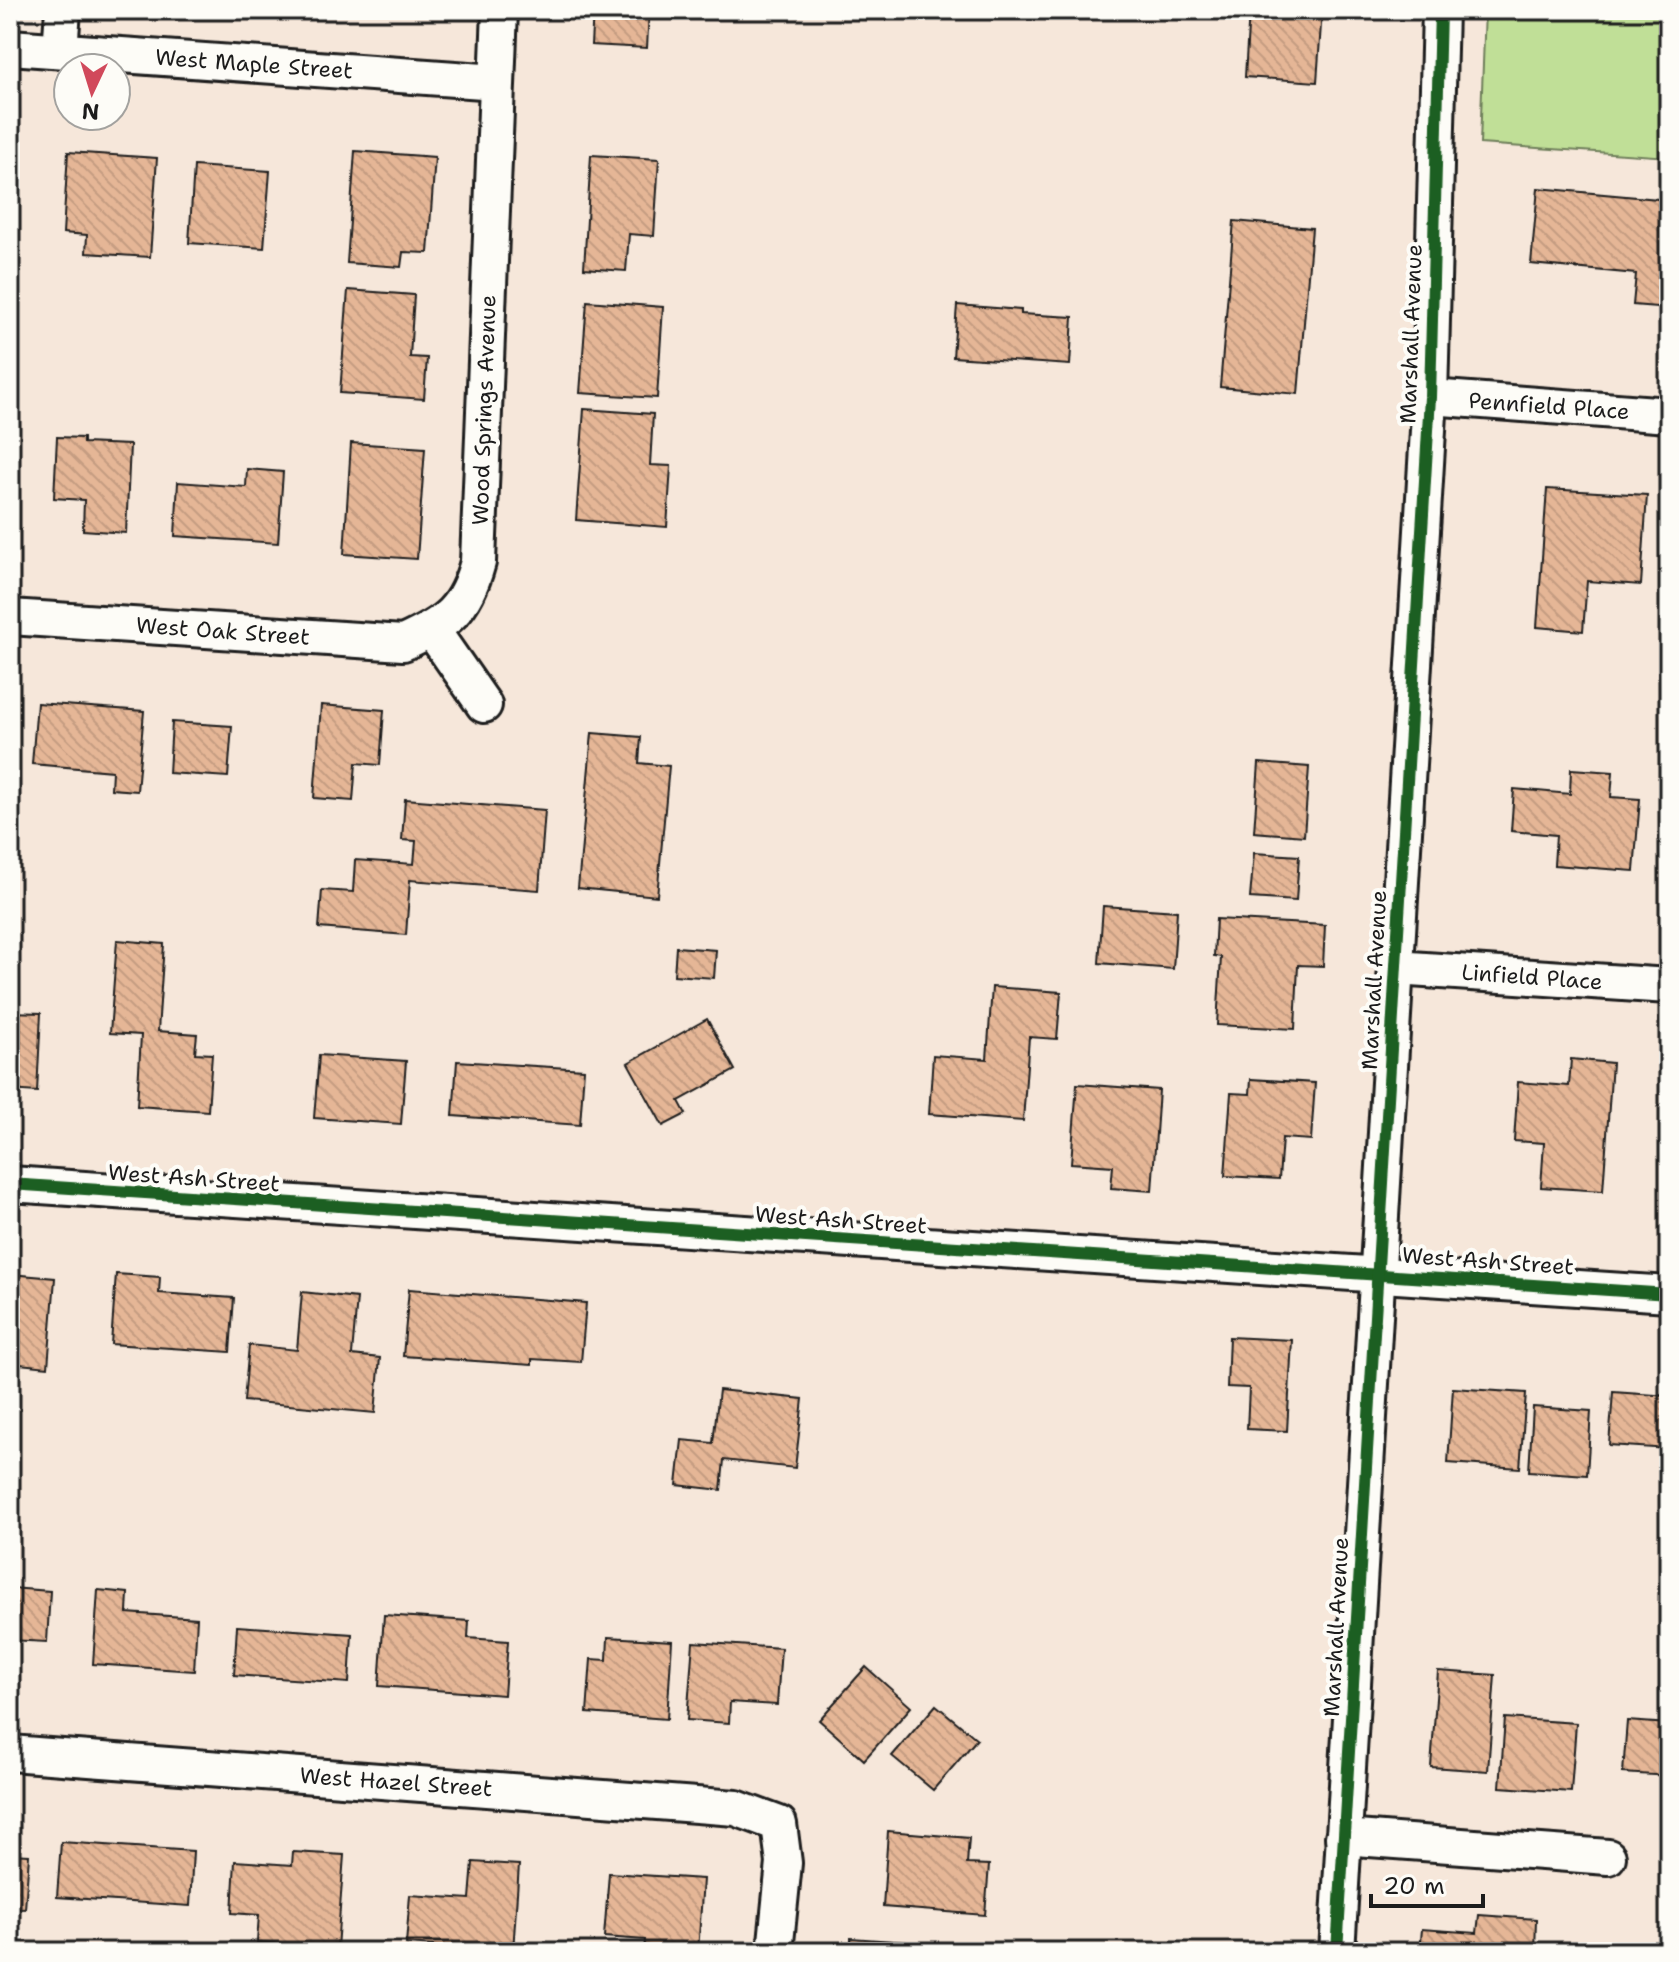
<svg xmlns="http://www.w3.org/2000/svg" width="1679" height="1962" viewBox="0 0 1679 1962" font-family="'Shantell Sans',sans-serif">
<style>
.grass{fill:#c0df97;stroke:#6e7e5a;stroke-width:2}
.building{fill:url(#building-back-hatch);stroke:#1c1c1c;stroke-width:2}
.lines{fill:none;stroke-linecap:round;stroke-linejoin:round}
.minor-casing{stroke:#1c1c1c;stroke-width:40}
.minor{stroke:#fdfcf7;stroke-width:34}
.cycleway-casing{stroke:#fdfcf7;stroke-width:17}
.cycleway{stroke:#1b5e20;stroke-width:12}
.labels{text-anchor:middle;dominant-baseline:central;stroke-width:8;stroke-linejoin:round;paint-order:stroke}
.street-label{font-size:22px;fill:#1c1c1c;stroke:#fdfcf7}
</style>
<defs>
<pattern id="building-back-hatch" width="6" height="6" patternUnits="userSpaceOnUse" patternTransform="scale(2)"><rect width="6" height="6" fill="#e5b696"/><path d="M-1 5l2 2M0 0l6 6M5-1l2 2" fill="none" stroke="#c49c81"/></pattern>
</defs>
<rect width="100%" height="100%" fill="#f6e7da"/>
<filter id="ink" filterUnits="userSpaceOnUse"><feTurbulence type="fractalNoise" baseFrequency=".0125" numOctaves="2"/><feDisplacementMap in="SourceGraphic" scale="16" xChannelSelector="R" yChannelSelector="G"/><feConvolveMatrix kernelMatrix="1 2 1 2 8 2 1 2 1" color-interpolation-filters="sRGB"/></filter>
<g filter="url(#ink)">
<polygon class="grass" points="1485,10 1669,10 1669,157 1480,144"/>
<g class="building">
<polygon points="593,10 649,10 647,48 591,45"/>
<polygon points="1249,10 1322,10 1317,82 1245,77"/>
<polygon points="355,151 435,157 428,253 403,252 401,267 347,263"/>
<polygon points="68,152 157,158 150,257 86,253 87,235 63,233"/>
<polygon points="591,155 659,159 654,236 629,234 626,271 584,268"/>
<polygon points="194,166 270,171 264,248 189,243"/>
<polygon points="1538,188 1669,200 1669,308 1633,305 1636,274 1531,264"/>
<polygon points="1234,221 1312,228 1298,394 1220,387"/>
<polygon points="348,290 414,295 410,357 427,358 424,399 340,393"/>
<polygon points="587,301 663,307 657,398 580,393"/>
<polygon points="957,305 1021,310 1021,314 1073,317 1070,365 953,357"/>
<polygon points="584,409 653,414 650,465 671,466 667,527 576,520"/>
<polygon points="57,437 83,438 83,443 130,445 126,533 83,530 84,500 54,498"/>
<polygon points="351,443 425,448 417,559 344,554"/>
<polygon points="247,469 283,472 278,543 175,536 178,482 246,487"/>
<polygon points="1547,489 1647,495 1641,585 1587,581 1583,631 1537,627"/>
<polygon points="37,703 144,711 137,791 111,789 112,771 32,764"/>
<polygon points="321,705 384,710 380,765 356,763 353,801 314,798"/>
<polygon points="172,722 232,726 228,777 169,773"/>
<polygon points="592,733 641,737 639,763 669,766 657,896 578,888"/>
<polygon points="1259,763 1309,767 1304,836 1254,832"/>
<polygon points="1571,769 1613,772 1611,797 1640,799 1634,871 1554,865 1556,835 1511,831 1514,789 1570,794"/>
<polygon points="405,799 545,810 539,890 410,880 406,935 319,928 322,890 353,892 355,860 414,864 416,841 402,840"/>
<polygon points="1254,853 1299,856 1296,901 1250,898"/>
<polygon points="1103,906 1177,911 1173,969 1099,963"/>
<polygon points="1216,919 1325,925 1323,966 1298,965 1295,1029 1217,1025 1221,957 1214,956"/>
<polygon points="117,940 164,944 158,1031 197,1034 195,1053 212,1054 208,1111 137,1106 141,1035 110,1033"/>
<polygon points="676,947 716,950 714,978 674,975"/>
<polygon points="992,987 1061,992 1057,1039 1029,1037 1023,1121 929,1114 933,1055 987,1059"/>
<polygon points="10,1012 41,1013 37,1092 10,1090"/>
<polygon points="707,1019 735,1070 679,1101 686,1114 663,1126 628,1063"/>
<polygon points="319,1055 406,1061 401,1124 314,1118"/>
<polygon points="1571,1059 1612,1063 1603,1191 1541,1187 1544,1143 1514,1141 1518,1082 1569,1086"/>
<polygon points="457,1061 584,1069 580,1125 453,1116"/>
<polygon points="1251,1079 1315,1083 1311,1140 1282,1138 1279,1179 1225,1176 1231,1093 1250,1094"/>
<polygon points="1077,1084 1159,1090 1152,1191 1111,1188 1113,1166 1071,1163"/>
<polygon points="10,1274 55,1278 48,1367 10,1363"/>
<polygon points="116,1274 160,1277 159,1293 234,1298 230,1352 111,1344"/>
<polygon points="409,1289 586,1303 581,1362 532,1359 532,1365 403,1356"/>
<polygon points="302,1292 357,1298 352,1355 380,1358 375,1413 244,1401 249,1345 297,1350"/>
<polygon points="1229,1337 1292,1340 1287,1431 1247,1429 1249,1388 1227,1387"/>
<polygon points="1453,1388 1526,1393 1520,1468 1448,1463"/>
<polygon points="719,1390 803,1399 795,1468 724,1460 721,1490 677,1485 682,1440 713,1443"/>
<polygon points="1613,1392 1669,1396 1669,1449 1609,1445"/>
<polygon points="1533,1407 1591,1411 1587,1475 1529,1471"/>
<polygon points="10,1588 50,1591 47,1642 10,1640"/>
<polygon points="98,1590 128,1593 127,1613 197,1618 194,1671 93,1664"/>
<polygon points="384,1615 469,1621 468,1638 508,1641 504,1695 379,1686"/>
<polygon points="237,1626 352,1634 349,1683 234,1675"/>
<polygon points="608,1637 672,1641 667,1719 587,1713 591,1659 607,1660"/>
<polygon points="693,1642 781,1648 777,1705 730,1702 729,1723 687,1720"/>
<polygon points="866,1667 911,1707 864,1760 819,1720"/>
<polygon points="1438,1671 1495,1675 1488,1771 1431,1767"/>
<polygon points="936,1705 977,1739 933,1790 892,1756"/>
<polygon points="1505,1718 1576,1723 1571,1792 1500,1787"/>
<polygon points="1627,1721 1669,1724 1669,1776 1623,1773"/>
<polygon points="888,1831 969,1838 967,1864 989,1865 985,1915 883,1907"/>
<polygon points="61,1842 193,1851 190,1906 57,1897"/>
<polygon points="293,1852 344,1855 337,1948 257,1942 259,1915 232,1913 235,1861 292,1865"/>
<polygon points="10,1854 29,1855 25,1909 10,1908"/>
<polygon points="473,1862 519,1865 513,1951 406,1944 410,1895 470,1899"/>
<polygon points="609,1873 703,1879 698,1952 644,1952 645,1940 604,1937"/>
<polygon points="1479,1915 1536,1919 1535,1952 1420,1952 1422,1929 1477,1933"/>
<polygon points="851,1938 921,1943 920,1952 851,1952"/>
<polygon points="1581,1946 1661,1952 1581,1952"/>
</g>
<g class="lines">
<g class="minor-casing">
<g id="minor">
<polyline points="10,47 497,82"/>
<polyline points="60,50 63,10"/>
<polyline points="1430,397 1669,415"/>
<path d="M10,617L403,643C447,623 465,610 478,562L500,10"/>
<polyline points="432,630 484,705"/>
<polyline points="1395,968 1669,986"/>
<path d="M10,1184C563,1224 1116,1255 1669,1294"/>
<polyline points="10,1753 736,1808 779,1824 784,1863 775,1952"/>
<polyline points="1343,1837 1608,1857"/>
<polyline points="1337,1952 1430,397 1440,10"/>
</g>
</g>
<use href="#minor" class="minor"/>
<g class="cycleway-casing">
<g id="cycleway">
<path d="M10,1184C563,1224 1116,1255 1669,1294"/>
<polyline points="1337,1952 1430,397 1440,10"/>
</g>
</g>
<use href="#cycleway" class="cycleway"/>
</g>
</g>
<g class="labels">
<g class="street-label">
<text transform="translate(254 64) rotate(4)">West Maple Street</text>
<text transform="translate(1411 334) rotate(-88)">Marshall Avenue</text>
<text transform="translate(1549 406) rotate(4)">Pennfield Place</text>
<text transform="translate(484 410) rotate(-88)">Wood Springs Avenue</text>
<text transform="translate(223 631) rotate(4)">West Oak Street</text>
<text transform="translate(1532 977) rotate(4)">Linfield Place</text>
<text transform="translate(1374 980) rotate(-87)">Marshall Avenue</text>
<text transform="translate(194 1178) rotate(4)">West Ash Street</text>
<text transform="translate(841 1220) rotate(4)">West Ash Street</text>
<text transform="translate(1488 1261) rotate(4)">West Ash Street</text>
<text transform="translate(1336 1627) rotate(-87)">Marshall Avenue</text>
<text transform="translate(396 1782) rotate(4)">West Hazel Street</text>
</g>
</g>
<rect width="1679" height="1962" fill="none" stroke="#fdfcf7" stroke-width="40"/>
<rect x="20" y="20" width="1639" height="1922" fill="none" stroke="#1c1c1c" stroke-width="3" filter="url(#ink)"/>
<g transform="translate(92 92) rotate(184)"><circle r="38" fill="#fdfcf7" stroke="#a3a29f" stroke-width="2"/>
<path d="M0-6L14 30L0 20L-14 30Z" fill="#d1495b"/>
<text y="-12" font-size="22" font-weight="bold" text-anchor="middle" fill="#1c1c1c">N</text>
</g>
<path d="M1371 1894v12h112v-12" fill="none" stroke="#1c1c1c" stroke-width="4"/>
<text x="1383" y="1894" font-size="24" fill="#1c1c1c" stroke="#fdfcf7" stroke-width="6" paint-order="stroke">20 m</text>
</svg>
